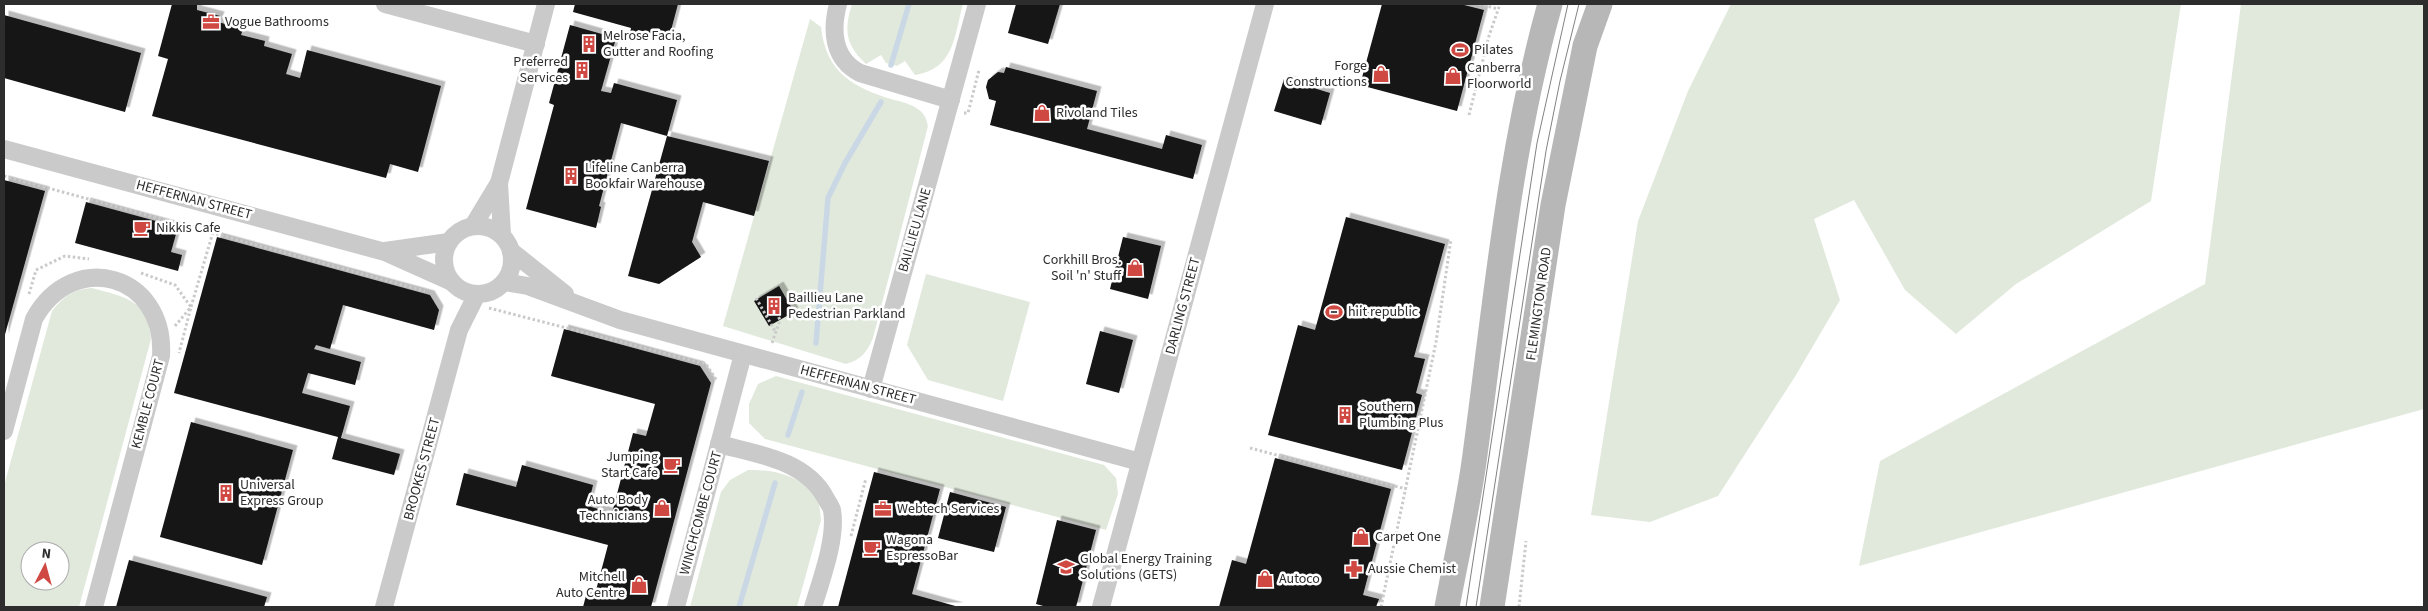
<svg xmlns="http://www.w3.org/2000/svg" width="2428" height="611" viewBox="0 0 2428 611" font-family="'Source Sans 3',sans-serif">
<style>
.green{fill:#e1e9dc;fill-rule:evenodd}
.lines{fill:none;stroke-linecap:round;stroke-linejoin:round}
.stream{stroke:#cad8e6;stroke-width:5.5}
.building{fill:#141414;filter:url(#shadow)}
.path{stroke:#cacaca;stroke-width:3;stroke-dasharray:2.5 2.5;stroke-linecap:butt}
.street{stroke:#cacaca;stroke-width:18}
.secondary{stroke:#b7b7b7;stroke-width:25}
.tram{stroke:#828282;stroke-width:1}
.labels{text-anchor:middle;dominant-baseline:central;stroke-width:5;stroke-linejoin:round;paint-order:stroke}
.poi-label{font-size:14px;fill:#2d2d2d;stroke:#fff;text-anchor:start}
.street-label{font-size:14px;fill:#2d2d2d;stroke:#fff}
</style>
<defs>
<filter id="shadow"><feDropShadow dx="4.5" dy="-4.5" stdDeviation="0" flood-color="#0004"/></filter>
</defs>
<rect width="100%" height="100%" fill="#fff"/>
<g class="green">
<path d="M852,4H963C954,37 954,69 915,75L905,61L897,66L886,63L881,55L866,64C845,44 844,30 852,4Z"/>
<polygon points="1731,4 2181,4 2151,201 2016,284 1956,334 1905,290 1854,200 1814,219 1840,300 1796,375 1718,496 1650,522 1591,515 1638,221 1688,91"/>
<polygon points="2241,4 2424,4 2424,409 1859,566 1880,461 2205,284"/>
<path d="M810,19L821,27C826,73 854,88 894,100C904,102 918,106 924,115C926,118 927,123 928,126L873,338C867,352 861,360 846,364L723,326Z"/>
<polygon points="926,274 1030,302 1003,401 928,380 907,345"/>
<path d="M92,288C124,297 148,299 151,339L79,607H4V486L52,311C63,297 73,289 92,288ZM30,551H60V581H30Z"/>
<polygon points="776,376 1104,465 1116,478 1118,494 1106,530 765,439 749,423 749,404 758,384"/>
<path d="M748,470C771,469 799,475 814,494C820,501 820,512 821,520L797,607H690L721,492L730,480Z"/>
</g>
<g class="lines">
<g class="stream">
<polyline points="891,65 909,4"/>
<polyline points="816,343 828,198 845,163 881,102"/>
<polyline points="788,435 802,392"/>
<polyline points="739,607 775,483"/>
</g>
</g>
<g class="building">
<polygon points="172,4 197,4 197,10 220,16 218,22 243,29 241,35 265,41 264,46 292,54 286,74 300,78 307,50 441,86 418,172 390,164 386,178 152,116 168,59 158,56"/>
<polygon points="575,4 678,4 669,38 638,30 635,39 629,38 631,28 573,12"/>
<polygon points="1016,4 1060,4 1048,44 1008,33"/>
<polygon points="1382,4 1460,4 1484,10 1457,111 1360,85"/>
<polygon points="4,15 141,53 125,112 4,78"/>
<polygon points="570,25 616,38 601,91 611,93 614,83 677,100 667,136 621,123 599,206 601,207 596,228 526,209 554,105 549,103"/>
<polygon points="1006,67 1097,91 1087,129 1162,149 1166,135 1202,145 1193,179 990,125 996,101 989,99 986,87 988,80 998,72 1004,73"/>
<polygon points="1284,79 1330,93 1321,125 1274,111"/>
<polygon points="667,136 769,161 754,216 703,202 692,242 701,257 659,284 628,276"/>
<polygon points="4,180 45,191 4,338"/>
<polygon points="86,202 178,227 171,252 182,255 178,271 75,243"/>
<polygon points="1346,217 1445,244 1414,357 1425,359 1416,393 1422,395 1402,470 1268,435 1298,325 1315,330"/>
<polygon points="217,237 430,295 439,310 434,330 343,305 330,349 316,345 314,349 361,362 355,385 308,373 302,393 350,406 341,438 400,454 394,475 332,459 338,437 174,393"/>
<polygon points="1123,237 1161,246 1148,299 1110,289"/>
<polygon points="779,286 794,312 769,326 754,301"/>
<polygon points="564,329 700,366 711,383 651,607 583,607 587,592 595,594 608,545 456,505 464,473 516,487 522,465 593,485 588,506 612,513 633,433 646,436 655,404 551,376"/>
<polygon points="1100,331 1133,340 1119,393 1086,384"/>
<polygon points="191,422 293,450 262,565 160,537"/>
<polygon points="1275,458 1391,489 1363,595 1379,599 1376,607 1219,607 1232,560 1246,564"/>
<polygon points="874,472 940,489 912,594 959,607 838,607"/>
<polygon points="950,492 1006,507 994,552 938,538"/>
<polygon points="1057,520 1096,530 1076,607 1047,607 1036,604"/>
<polygon points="129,560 267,597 264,607 116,607"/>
</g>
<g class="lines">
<g class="path">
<polyline points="1479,4 1498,9"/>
<polyline points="964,113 968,113 979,70"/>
<polyline points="1469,115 1489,36 1500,4"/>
<polyline points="4,176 425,291"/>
<polyline points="141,273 175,285 191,307 179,353"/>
<polyline points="29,294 36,270 65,256 89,259"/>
<polyline points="756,298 775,331"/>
<polyline points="489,308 706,364 717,381"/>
<polyline points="175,326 191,307 216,222"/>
<polyline points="772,343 780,320 778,316"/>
<polyline points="1250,448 1406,489"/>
<polyline points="851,536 866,478"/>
<polyline points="1381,607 1436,342 1451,239"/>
<polyline points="1519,607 1526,541"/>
</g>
<g class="street">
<polyline points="385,4 536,44"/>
<path d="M838,4C831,31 833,59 860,73L951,100"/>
<polyline points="4,149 385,252 452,282"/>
<polyline points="499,183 502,235"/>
<polyline points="473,226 499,183 546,4"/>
<circle cx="478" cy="260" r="34"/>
<polyline points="385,251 449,242"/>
<polyline points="511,251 565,294"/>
<polyline points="505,282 528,286 620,320 1140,462"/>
<polyline points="871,389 977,4"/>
<path d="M4,431L34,319C73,248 166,274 161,356L94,607"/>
<path d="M719,444C756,454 805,460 825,497C827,501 831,506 832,510C837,538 821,580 813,607"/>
<polyline points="384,607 459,330 477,294"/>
<polyline points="676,607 743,354"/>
<polyline points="1101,607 1265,4"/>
</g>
<g class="secondary">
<path d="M1447,607C1456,559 1467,511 1474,462C1495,309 1508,153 1550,4"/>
<polyline points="1492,607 1553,205 1585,46 1600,4"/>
</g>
<g class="tram">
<polyline points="1466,607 1537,143 1568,4"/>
<polyline points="1476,607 1546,151 1560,81 1579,4"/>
</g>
</g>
<defs>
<g id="office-bare" transform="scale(1.35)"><path d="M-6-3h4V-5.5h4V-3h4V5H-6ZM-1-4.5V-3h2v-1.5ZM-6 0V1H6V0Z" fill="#d04842" stroke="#fff" stroke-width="2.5" paint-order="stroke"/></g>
<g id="building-bare" transform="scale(1.35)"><path d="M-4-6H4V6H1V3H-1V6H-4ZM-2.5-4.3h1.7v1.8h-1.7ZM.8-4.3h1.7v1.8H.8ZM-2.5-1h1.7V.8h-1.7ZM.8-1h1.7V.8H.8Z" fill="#d04842" stroke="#fff" stroke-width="2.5" paint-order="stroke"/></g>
<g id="stadium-bare" transform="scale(1.35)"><path d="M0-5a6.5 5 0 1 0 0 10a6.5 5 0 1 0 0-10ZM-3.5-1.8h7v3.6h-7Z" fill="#d04842" stroke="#fff" stroke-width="2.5" paint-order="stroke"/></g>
<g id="shop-bare" transform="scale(1.35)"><path d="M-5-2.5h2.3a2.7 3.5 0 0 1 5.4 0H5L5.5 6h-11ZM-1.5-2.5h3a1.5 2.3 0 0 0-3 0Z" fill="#d04842" stroke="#fff" stroke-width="2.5" paint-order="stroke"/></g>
<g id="cafe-bare" transform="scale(1.35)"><path d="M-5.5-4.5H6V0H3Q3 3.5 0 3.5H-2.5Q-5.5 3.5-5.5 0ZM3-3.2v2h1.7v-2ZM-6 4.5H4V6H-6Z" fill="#d04842" stroke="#fff" stroke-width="2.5" paint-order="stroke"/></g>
<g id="university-bare" transform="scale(1.35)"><path d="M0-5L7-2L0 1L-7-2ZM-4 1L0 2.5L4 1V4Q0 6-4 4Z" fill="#d04842" stroke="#fff" stroke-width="2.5" paint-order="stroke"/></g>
<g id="pharmacy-bare" transform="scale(1.35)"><path d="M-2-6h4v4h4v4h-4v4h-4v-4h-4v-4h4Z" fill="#d04842" stroke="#fff" stroke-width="2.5" paint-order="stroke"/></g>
</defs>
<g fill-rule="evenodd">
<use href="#office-bare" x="211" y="22"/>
<use href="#building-bare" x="589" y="44"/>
<use href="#stadium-bare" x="1460" y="50"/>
<use href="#building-bare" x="582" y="70"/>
<use href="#shop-bare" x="1381" y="74"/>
<use href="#shop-bare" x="1453" y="76"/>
<use href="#shop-bare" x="1042" y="113"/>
<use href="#building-bare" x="571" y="176"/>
<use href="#cafe-bare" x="142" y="228"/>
<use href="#shop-bare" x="1135" y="268"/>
<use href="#building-bare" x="774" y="306"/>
<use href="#stadium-bare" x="1334" y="312"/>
<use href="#building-bare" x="1345" y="415"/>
<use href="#cafe-bare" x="672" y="465"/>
<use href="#building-bare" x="226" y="493"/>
<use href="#shop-bare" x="662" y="508"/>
<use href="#office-bare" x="883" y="509"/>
<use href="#shop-bare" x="1361" y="537"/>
<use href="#cafe-bare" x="872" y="548"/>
<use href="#university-bare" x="1066" y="567"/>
<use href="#pharmacy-bare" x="1354" y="569"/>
<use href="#shop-bare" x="1265" y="579"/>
<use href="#shop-bare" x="639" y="585"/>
</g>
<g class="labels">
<g class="poi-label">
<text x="225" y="22">Vogue Bathrooms</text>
<text x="603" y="36">Melrose Facia,<tspan x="603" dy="16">Gutter and Roofing</tspan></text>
<text x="1474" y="50">Pilates</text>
<text x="568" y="62" text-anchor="end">Preferred<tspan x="568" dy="16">Services</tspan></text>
<text x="1367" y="66" text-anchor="end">Forge<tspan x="1367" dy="16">Constructions</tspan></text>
<text x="1467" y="68">Canberra<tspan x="1467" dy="16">Floorworld</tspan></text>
<text x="1056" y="113">Rivoland Tiles</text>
<text x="585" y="168">Lifeline Canberra<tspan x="585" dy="16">Bookfair Warehouse</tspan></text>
<text x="156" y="228">Nikkis Cafe</text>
<text x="1121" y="260" text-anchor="end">Corkhill Bros.<tspan x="1121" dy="16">Soil 'n' Stuff</tspan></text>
<text x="788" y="298">Baillieu Lane<tspan x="788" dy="16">Pedestrian Parkland</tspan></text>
<text x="1348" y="312">hiit republic</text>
<text x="1359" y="407">Southern<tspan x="1359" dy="16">Plumbing Plus</tspan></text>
<text x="658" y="457" text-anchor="end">Jumping<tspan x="658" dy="16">Start Cafe</tspan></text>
<text x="240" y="485">Universal<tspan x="240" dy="16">Express Group</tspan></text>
<text x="648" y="500" text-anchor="end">Auto Body<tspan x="648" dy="16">Technicians</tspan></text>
<text x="897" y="509">Webtech Services</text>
<text x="1375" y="537">Carpet One</text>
<text x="886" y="540">Wagona<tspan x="886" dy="16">EspressoBar</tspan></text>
<text x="1080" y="559">Global Energy Training<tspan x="1080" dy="16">Solutions (GETS)</tspan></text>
<text x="1368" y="569">Aussie Chemist</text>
<text x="625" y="577" text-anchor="end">Mitchell<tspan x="625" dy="16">Auto Centre</tspan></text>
<text x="1279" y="579">Autoco</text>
</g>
<g class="street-label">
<text transform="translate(194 200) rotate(15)">HEFFERNAN STREET</text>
<text transform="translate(915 230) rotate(-74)">BAILLIEU LANE</text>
<text transform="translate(1539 304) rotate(-82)">FLEMINGTON ROAD</text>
<text transform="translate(1183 306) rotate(-75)">DARLING STREET</text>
<text transform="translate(858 385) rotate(15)">HEFFERNAN STREET</text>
<text transform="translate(148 404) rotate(-75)">KEMBLE COURT</text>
<text transform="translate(422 469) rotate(-75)">BROOKES STREET</text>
<text transform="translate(701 513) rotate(-75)">WINCHCOMBE COURT</text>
</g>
</g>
<rect width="2428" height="611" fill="none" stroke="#2d2d2d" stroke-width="10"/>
<g transform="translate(45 566) rotate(6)"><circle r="24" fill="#ffffff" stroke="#ababab"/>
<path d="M0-4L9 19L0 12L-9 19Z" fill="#d04842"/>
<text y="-8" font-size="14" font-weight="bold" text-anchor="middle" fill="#2d2d2d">N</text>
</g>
</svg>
